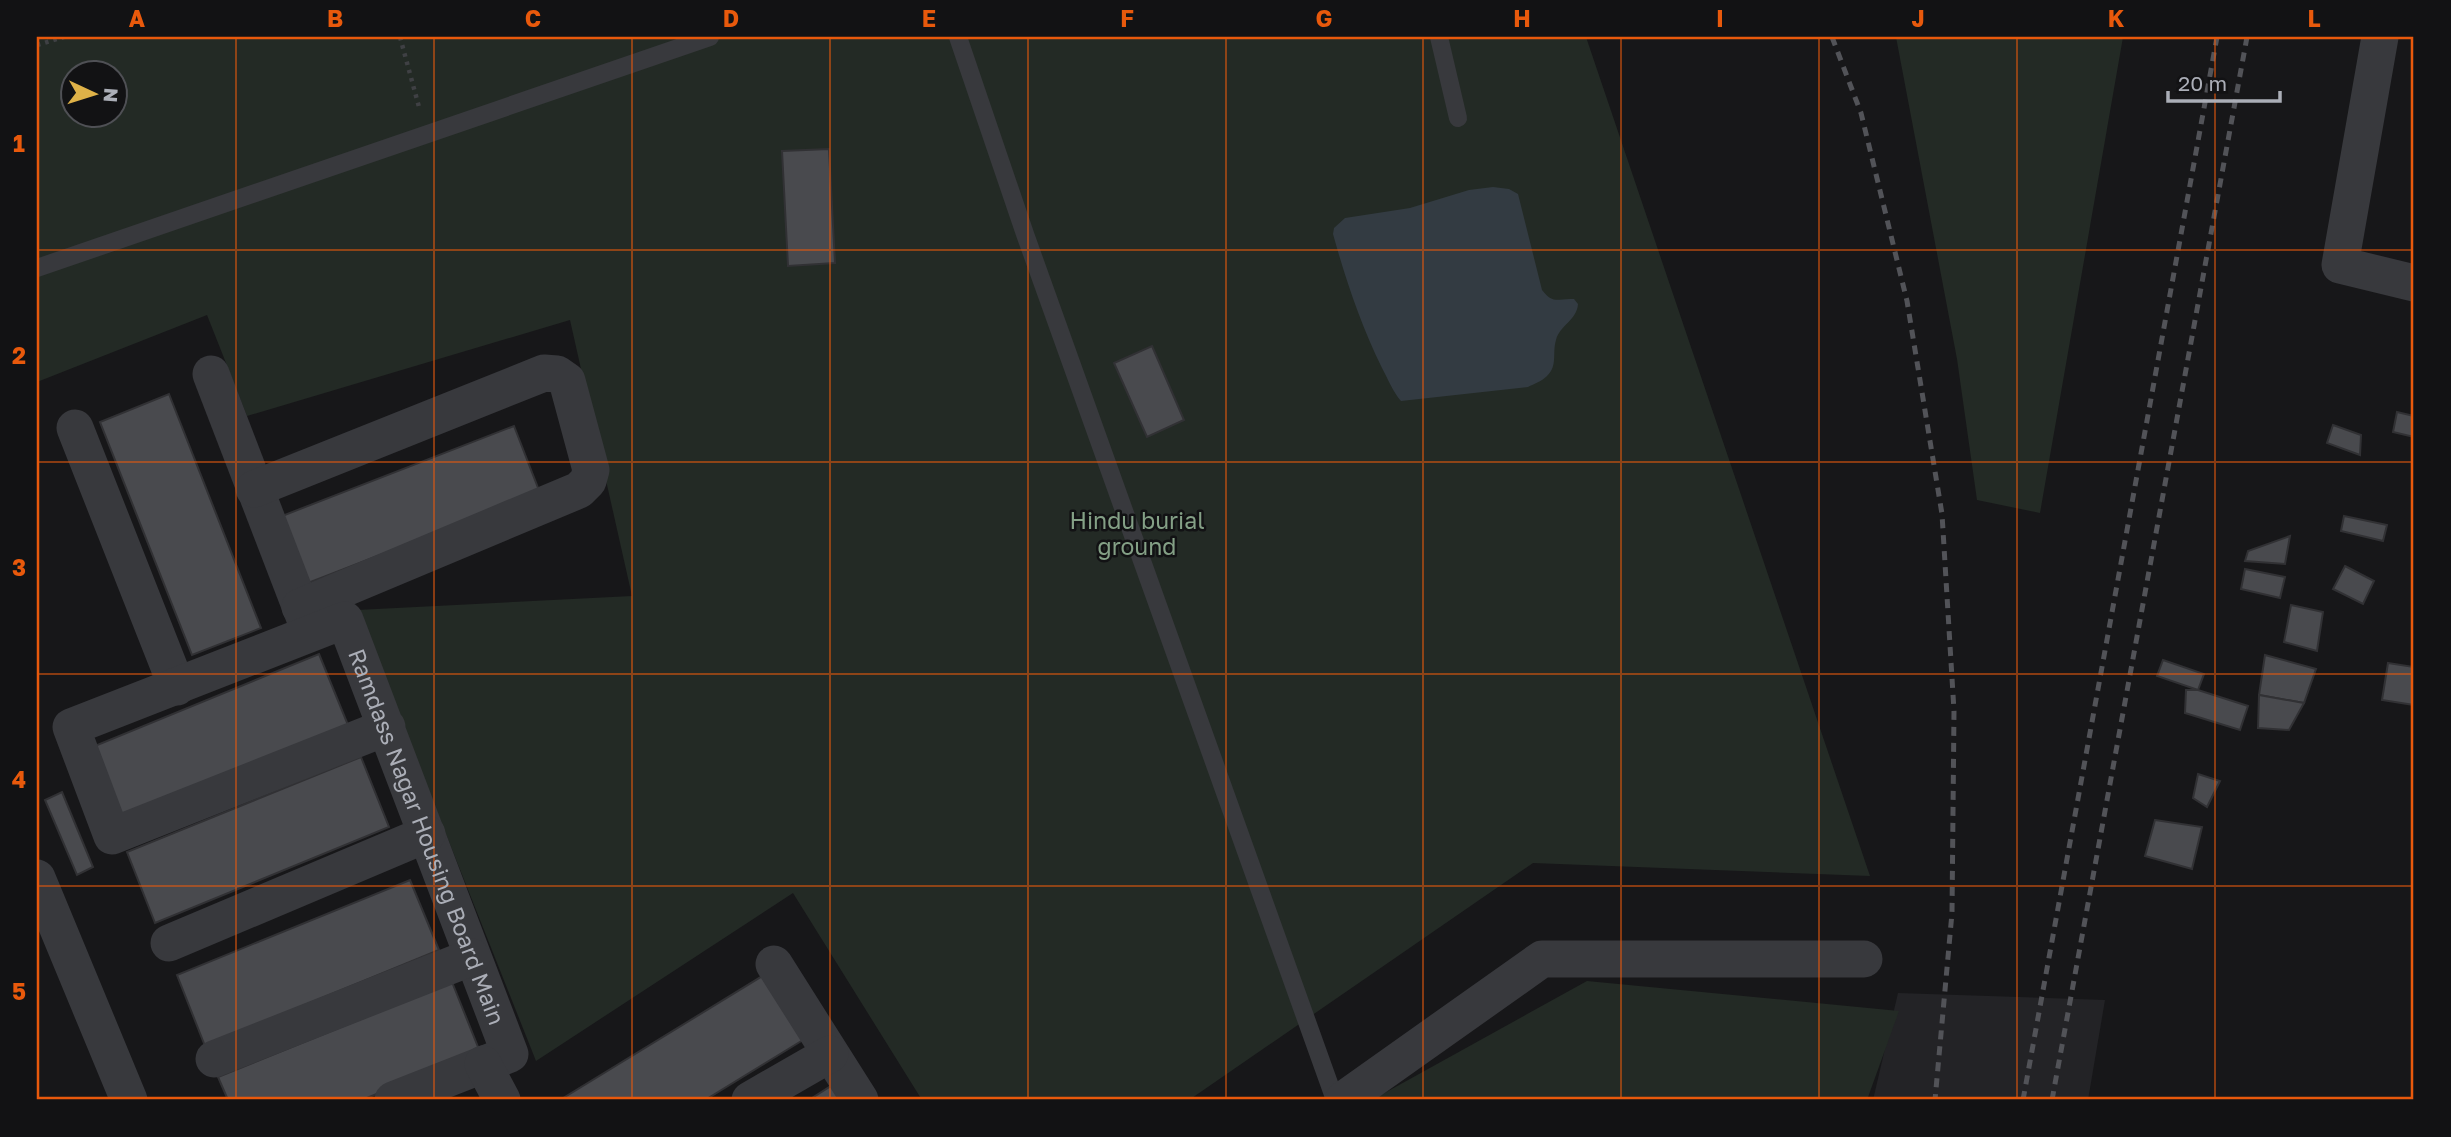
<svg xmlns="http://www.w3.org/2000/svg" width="2451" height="1137" viewBox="0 0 2451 1137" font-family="'Golos Text',sans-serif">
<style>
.built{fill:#232326}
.green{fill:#232a25;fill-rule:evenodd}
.water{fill:#333b42}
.building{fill:#494a4e;stroke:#313134;stroke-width:2}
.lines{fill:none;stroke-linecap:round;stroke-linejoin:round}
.path{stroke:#3f4044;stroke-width:4.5;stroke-dasharray:3.5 5;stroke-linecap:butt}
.lane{stroke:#38393d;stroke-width:18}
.street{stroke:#38393d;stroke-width:37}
.rail{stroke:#525358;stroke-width:5;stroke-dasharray:9 7;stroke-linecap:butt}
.grid{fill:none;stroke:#e8590c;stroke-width:2;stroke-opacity:0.55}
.labels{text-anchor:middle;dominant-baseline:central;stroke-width:5;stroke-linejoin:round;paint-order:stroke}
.park-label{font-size:23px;fill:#84a086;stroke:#121214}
.street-label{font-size:23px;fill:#abaeb7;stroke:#121214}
.neatline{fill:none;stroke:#e8590c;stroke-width:2.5}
.grid-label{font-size:23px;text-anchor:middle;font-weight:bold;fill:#e8590c}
</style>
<rect width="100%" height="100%" fill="#171719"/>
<polygon class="built" points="1898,993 2105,1000 2088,1100 1873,1100"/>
<g class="green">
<path d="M37,37H1586L1870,876L1533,863L1189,1100H922L793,893L536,1061L357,610L632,596L570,320L247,416L207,315L37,382ZM74,74H116V116H74Z"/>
<polygon points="1896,37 2123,37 2040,513 1977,500 1957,359"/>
<polygon points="1587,981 1899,1011 1867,1100 1372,1100"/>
</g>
<path class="water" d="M1493,187L1509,189L1518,194L1542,290C1554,305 1557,298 1574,299L1578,304C1577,320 1560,325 1556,340C1552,353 1558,366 1547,376C1542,381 1534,384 1528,387L1401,401C1393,392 1388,379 1382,368C1361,325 1346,281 1333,234L1334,228L1345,218L1410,208L1469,190Z"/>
<g class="building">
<polygon points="829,149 835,263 788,266 782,151"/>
<polygon points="1152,346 1184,420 1147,437 1114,363"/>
<polygon points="169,394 261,628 192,655 100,422"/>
<polygon points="2397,412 2414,416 2414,437 2393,432"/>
<polygon points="2333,425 2361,435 2360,455 2327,443"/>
<polygon points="514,426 540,493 308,583 282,516"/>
<polygon points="2344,516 2387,525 2383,541 2341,531"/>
<polygon points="2290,536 2285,564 2245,561 2248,551"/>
<polygon points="2345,566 2374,581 2363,604 2333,589"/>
<polygon points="2245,569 2285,577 2280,598 2241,589"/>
<polygon points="2291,605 2323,612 2317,651 2284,642"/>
<polygon points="319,654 348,725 114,820 85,750"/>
<polygon points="2265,655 2316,669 2304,703 2259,695"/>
<polygon points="2163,660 2204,674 2198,690 2157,676"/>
<polygon points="2388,663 2414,667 2414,705 2382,700"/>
<polygon points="2186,690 2198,690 2248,706 2240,730 2185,713"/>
<polygon points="2259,695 2304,703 2289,730 2258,728"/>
<polygon points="361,757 389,827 155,923 127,852"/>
<polygon points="2198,774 2220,781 2207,807 2193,798"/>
<polygon points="62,792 93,867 77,875 45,800"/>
<polygon points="2155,820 2202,827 2192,869 2145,856"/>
<polygon points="410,880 439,950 205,1046 177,975"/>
<polygon points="764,975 803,1040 705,1100 560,1100"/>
<polygon points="452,982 480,1052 362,1100 228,1100 218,1077"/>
<polygon points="831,1086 840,1100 809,1100"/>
</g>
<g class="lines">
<g class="path">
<polyline points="400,37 419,107"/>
<polyline points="37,45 64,37"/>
</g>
<g class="lane">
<polyline points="958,37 1025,234 1335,1100"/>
<polyline points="1439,37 1458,118"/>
<polyline points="37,268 710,37"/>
</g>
<g class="street">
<polyline points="2380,37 2340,265 2414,283"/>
<polyline points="211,374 309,629"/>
<polyline points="75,428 177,687"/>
<polyline points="254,489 544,373 557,374 567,381 591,470 588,481 579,490 300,607"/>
<path id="s1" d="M387,727L112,836L71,727L345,620L510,1054L393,1100"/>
<polyline points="37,878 129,1100"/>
<polyline points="169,943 427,834"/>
<polyline points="774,964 860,1100"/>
<polyline points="214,1059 472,957"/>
<polyline points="483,1064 502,1100"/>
<polyline points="750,1100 830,1054"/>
<polyline points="1343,1100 1542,959 1864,959"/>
</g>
<g class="rail">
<polyline points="1832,37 1861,113 1907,301 1942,514 1954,711 1952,913 1935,1100"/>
<polyline points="2023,1100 2217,37"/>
<polyline points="2052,1100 2247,37"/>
</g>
</g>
<path class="grid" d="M236,37V1100M434,37V1100M632,37V1100M830,37V1100M1028,37V1100M1226,37V1100M1423,37V1100M1621,37V1100M1819,37V1100M2017,37V1100M2215,37V1100M37,250H2414M37,462H2414M37,674H2414M37,886H2414"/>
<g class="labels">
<g class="park-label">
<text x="1137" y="520">Hindu burial<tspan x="1137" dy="26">ground</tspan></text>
</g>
<g class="street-label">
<text stroke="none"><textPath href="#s1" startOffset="938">Ramdass Nagar Housing Board Main</textPath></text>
</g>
</g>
<rect width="2451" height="1137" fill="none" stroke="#121214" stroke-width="77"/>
<g transform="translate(94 94) rotate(94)"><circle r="33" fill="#121214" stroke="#4f5055" stroke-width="2"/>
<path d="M0-5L12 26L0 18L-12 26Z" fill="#dfb248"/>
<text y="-10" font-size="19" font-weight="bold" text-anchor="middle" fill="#abaeb7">N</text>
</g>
<path d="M2168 91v10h112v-10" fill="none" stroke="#abaeb7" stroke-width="3.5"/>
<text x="2178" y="91" font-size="21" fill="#abaeb7" stroke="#121214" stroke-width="5" paint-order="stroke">20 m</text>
<rect x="38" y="38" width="2374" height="1060" class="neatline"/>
<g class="grid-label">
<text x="137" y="27">A</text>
<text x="335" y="27">B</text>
<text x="533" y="27">C</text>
<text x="731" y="27">D</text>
<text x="929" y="27">E</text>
<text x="1127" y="27">F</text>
<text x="1324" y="27">G</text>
<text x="1522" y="27">H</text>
<text x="1720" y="27">I</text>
<text x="1918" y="27">J</text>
<text x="2116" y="27">K</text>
<text x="2314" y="27">L</text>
<text x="19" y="152">1</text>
<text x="19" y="364">2</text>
<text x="19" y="576">3</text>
<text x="19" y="788">4</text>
<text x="19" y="1000">5</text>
</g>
</svg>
